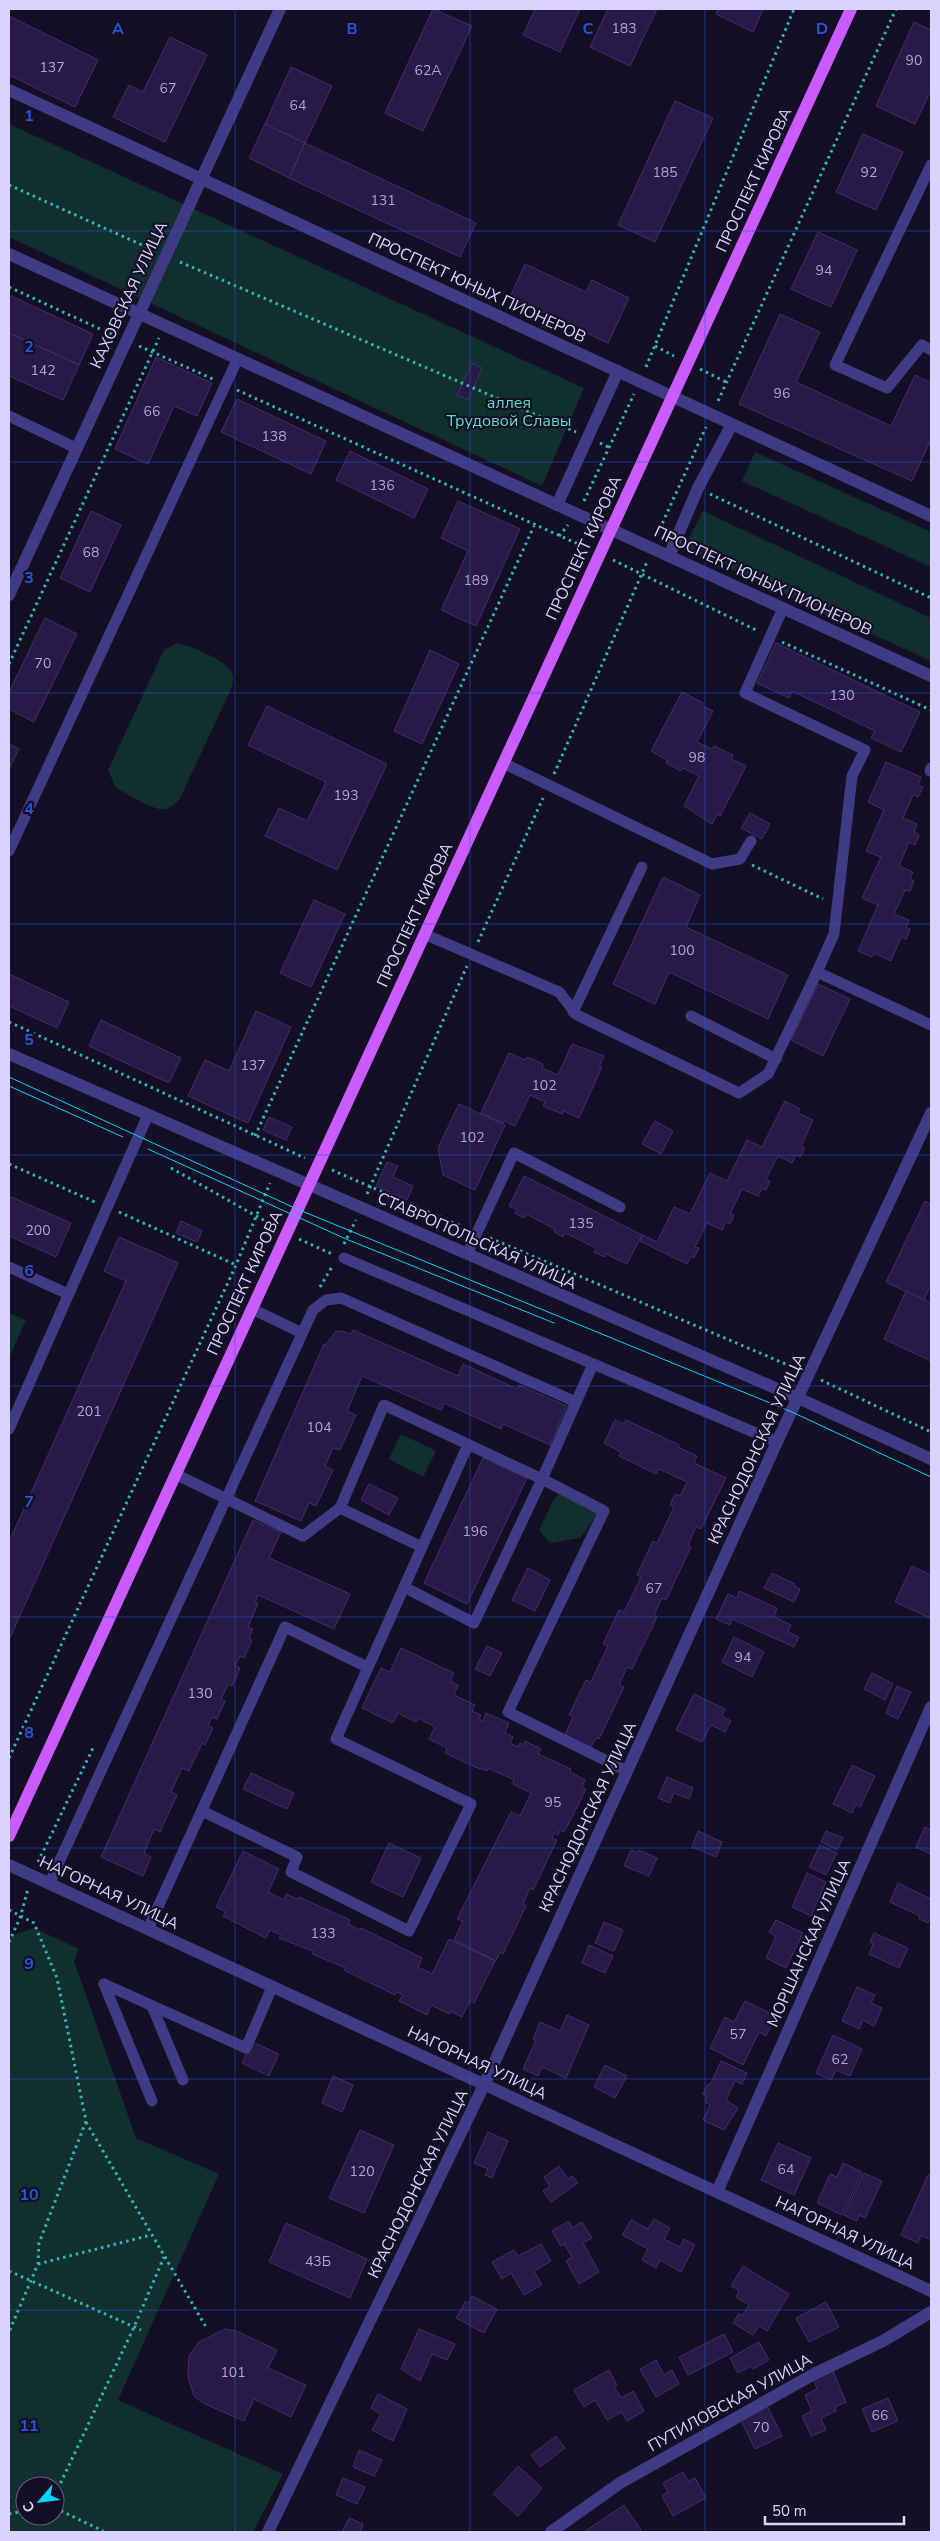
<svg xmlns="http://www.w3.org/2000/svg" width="940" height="2541" viewBox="0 0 940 2541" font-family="'Nunito Sans',sans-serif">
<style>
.green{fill:#122f2f;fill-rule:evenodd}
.building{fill:#261b46;stroke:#3f2d72}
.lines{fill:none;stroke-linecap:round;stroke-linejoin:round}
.path{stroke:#30b6b6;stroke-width:3;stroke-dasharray:2.5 4;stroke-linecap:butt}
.service{stroke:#413a84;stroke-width:11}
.minor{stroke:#413a84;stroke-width:12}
.tertiary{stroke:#413a84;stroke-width:12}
.primary{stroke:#ca5bfe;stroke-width:12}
.tram{stroke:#02d5fd;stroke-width:1}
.grid{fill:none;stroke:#2655da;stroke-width:1;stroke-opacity:0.55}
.labels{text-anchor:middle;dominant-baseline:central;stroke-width:4.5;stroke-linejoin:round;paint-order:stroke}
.number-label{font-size:14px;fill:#aea5d1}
.street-label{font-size:16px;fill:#dbd3ff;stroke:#140f25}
.park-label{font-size:16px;fill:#5fdfc6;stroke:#140f25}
.grid-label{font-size:16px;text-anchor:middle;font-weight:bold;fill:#2655da;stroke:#140f25;stroke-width:4.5;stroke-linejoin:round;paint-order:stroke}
</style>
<rect width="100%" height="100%" fill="#140f25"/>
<g class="green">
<polygon points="9,124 584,388 542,486 9,237"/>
<polygon points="755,452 931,532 931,567 742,481"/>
<polygon points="703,511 931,618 931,661 684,548"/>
<path d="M177,643C189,645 225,660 231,671C234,676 233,681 232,687L180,798C176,803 170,809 164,809C153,811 126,793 116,788L108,770L164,650Z"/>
<polygon points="9,1313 26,1320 9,1358"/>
<polygon points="401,1434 436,1451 423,1477 389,1459"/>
<polygon points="566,1487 586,1495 600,1510 580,1538 550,1543 539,1530 554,1499"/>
<path d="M34,1928L79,1949L74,1961L136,2138L219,2174L118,2400L283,2474L253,2532H9V1937ZM25,2486H55V2516H25Z"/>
</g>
<g class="building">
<polygon points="433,9 472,26 423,131 385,113"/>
<polygon points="535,9 580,9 560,52 523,35"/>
<polygon points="608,9 657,9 630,66 590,47"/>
<polygon points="718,9 763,9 753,32 716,14"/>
<polygon points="9,16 98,60 75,107 9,75"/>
<polygon points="914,22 931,30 931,90 915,124 876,106"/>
<polygon points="170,37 207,55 165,142 113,117 129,85 143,92"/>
<polygon points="291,67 332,86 305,143 265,124"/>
<polygon points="675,101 713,118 655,242 618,225"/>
<polygon points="265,124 305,143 289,178 249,158"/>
<polygon points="863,134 903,152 876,210 836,192"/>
<polygon points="305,143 476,223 460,257 289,178"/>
<polygon points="818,232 857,250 831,307 791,289"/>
<polygon points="525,264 586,292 592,280 629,298 608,343 510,297"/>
<polygon points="9,295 93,334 79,365 9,333"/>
<polygon points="780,314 820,332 796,382 891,426 915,375 931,383 931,439 912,481 739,404"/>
<polygon points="9,333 79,365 63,400 9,376"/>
<polygon points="156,357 212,383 197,416 174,406 148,464 115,449"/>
<polygon points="472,363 482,368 468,400 457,395"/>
<polygon points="237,399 326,441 311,474 221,432"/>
<polygon points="350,451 428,489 414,518 336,480"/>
<polygon points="458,501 520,529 476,626 441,610 468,551 441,538"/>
<polygon points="91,511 121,525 90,592 60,578"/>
<polygon points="45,618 77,634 34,722 9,709 9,692"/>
<polygon points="776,643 920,712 901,752 871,738 875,731 792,691 789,698 757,683"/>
<polygon points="430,650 459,664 422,744 394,731"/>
<polygon points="682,692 703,703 701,705 713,711 697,742 712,749 714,746 733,755 731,759 746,766 720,816 717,814 712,824 684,806 699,776 683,768 681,771 666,763 667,760 651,751"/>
<polygon points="267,706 387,764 337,870 265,836 279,808 307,821 326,782 248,745"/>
<polygon points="9,744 19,749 9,769"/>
<polygon points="886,762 921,777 918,785 923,787 918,797 913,795 903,818 917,824 914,832 919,835 915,845 909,842 899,866 913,872 910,879 914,881 910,891 905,890 894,914 909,920 906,927 910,929 906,939 901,937 891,961 874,953 872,957 858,951 878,905 862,898 881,857 866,851 884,810 868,802"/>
<polygon points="750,813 770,824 762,839 741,828"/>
<polygon points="663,877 700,895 686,927 788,975 768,1019 669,972 655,1004 613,984"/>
<polygon points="314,900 345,914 311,987 280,973"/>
<polygon points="9,974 69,1002 57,1028 9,1006"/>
<polygon points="818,984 850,999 823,1056 791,1040"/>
<polygon points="256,1011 291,1027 248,1123 188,1096 205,1060 229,1071"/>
<polygon points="101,1020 181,1058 169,1083 89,1046"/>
<polygon points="572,1044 604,1056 599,1066 602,1067 579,1118 564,1111 562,1114 543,1106 545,1102 530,1095 515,1126 504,1121 503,1123 481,1113 509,1053 525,1060 527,1057 543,1064 542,1068 558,1075"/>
<polygon points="785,1101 800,1109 798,1113 813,1120 801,1146 805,1148 800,1157 796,1155 792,1163 778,1156 766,1179 770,1181 766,1190 762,1188 758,1196 742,1189 730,1214 734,1215 730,1224 726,1222 722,1230 707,1223 695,1247 699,1248 694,1258 691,1256 687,1264 640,1241 643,1235 657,1242 674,1207 690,1214 710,1173 727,1181 747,1140 762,1147"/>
<polygon points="459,1104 505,1125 475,1190 443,1175 438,1148"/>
<polygon points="269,1117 292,1127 286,1140 263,1130"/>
<polygon points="655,1121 673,1131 661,1154 642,1144"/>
<polygon points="387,1162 398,1166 393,1177 413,1186 407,1200 376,1186"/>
<polygon points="524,1176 642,1235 627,1264 606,1254 604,1257 594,1252 596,1248 565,1233 563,1237 554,1232 555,1229 526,1214 524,1218 515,1213 517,1210 509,1206"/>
<polygon points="9,1196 71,1223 56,1257 9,1236"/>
<polygon points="925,1201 931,1204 931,1284 924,1300 886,1282"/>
<polygon points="181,1221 202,1231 197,1242 176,1233"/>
<polygon points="119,1237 178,1263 9,1640 9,1542 126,1281 104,1271"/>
<polygon points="906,1291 931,1303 931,1361 884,1339"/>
<polygon points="353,1330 458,1376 463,1364 517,1389 519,1385 567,1406 550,1445 503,1424 501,1429 444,1403 441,1410 362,1376 347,1411 356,1415 340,1450 333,1448 325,1466 333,1470 316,1506 309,1503 301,1521 255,1501 324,1344 326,1345 335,1332 342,1331 351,1334"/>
<polygon points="615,1420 624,1424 626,1420 679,1445 678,1447 697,1456 694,1463 726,1478 701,1529 696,1527 688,1545 691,1547 666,1600 662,1598 654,1615 657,1617 632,1669 627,1667 619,1685 624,1687 599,1739 596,1738 591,1747 565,1735 573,1717 569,1715 586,1680 591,1682 608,1646 603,1644 619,1610 624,1612 641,1577 637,1575 653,1541 657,1543 674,1507 670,1505 675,1494 680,1496 687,1482 659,1469 656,1474 619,1456 621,1452 604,1443"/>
<polygon points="483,1458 527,1478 467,1604 424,1583"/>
<polygon points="369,1484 398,1498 389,1515 361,1500"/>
<polygon points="253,1520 281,1532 269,1558 350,1594 334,1629 258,1595 255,1602 258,1603 248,1627 253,1629 249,1638 252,1640 244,1658 240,1656 235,1666 240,1668 232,1686 228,1684 221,1700 225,1701 217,1719 212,1717 208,1726 213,1728 205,1745 202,1743 189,1771 182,1768 171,1792 177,1795 160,1832 154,1829 144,1853 151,1857 143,1876 101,1857"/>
<polygon points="912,1566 931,1575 930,1618 895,1602"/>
<polygon points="528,1568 550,1580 535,1611 512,1600"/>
<polygon points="772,1573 795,1584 794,1586 800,1589 794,1602 764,1588"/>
<polygon points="739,1591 777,1608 774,1617 791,1625 788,1632 799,1637 794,1647 732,1619 730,1625 716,1619 728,1594 737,1598"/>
<polygon points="734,1637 764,1652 752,1677 722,1662"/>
<polygon points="487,1646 502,1653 490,1676 475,1669"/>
<polygon points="401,1648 454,1673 450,1681 458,1685 454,1695 475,1705 472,1711 481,1715 479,1719 483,1721 486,1713 509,1723 505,1733 513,1737 510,1743 518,1747 520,1743 523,1745 525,1741 541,1749 538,1754 571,1769 570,1772 585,1780 582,1787 586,1789 571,1819 564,1832 560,1830 558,1835 555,1833 552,1838 557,1840 533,1890 530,1888 523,1904 526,1906 503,1954 500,1952 496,1961 454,1940 463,1921 457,1919 511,1812 520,1816 531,1793 513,1784 514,1780 488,1768 487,1771 475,1767 445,1753 447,1748 429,1739 435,1727 418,1718 416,1722 398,1713 393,1723 362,1708 381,1668 390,1672"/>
<polygon points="872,1673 893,1684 885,1700 864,1689"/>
<polygon points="897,1686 911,1692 898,1719 886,1713"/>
<polygon points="694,1694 725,1709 722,1716 731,1721 725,1732 711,1725 702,1742 676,1730"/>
<polygon points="852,1765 875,1776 860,1807 856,1804 852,1813 833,1804"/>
<polygon points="251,1773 294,1793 287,1809 243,1789"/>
<polygon points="667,1777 693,1788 689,1799 674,1793 670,1803 658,1798"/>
<polygon points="925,1827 931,1830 931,1854 916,1847"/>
<polygon points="698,1831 722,1842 716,1857 692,1847"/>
<polygon points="826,1831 843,1838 837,1850 821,1842"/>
<polygon points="389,1843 421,1858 403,1897 371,1882"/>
<polygon points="820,1845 837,1853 826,1875 809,1867"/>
<polygon points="631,1850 638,1852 639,1850 657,1858 649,1876 624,1866"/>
<polygon points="243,1851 279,1869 268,1892 284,1900 286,1894 297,1899 299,1897 350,1920 348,1924 360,1930 361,1928 422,1958 418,1967 432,1974 449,1939 495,1961 474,2003 470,2001 462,2017 450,2011 449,2014 431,2005 427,2015 399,2001 403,1995 396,1992 395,1995 344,1970 346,1968 312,1954 313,1951 279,1938 281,1935 270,1930 266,1938 223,1916 226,1912 216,1907"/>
<polygon points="807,1873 826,1882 811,1916 792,1907"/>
<polygon points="898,1883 931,1899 931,1916 928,1923 919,1919 920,1916 890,1902"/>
<polygon points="776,1920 803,1933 786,1968 766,1958 776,1936 769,1932"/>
<polygon points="604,1922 623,1930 614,1951 595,1943"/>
<polygon points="874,1933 908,1948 899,1968 869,1954 873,1944 870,1942"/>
<polygon points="589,1945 613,1956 605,1973 582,1963"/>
<polygon points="857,1987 875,1995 871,2003 882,2008 874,2026 863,2020 859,2029 842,2021"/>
<polygon points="745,2001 776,2016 766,2036 759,2032 743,2065 710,2048 725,2017 734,2022"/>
<polygon points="567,2015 589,2025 566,2078 542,2067 538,2076 523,2069 536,2040 533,2039 540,2022 560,2031"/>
<polygon points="833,2035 862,2049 850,2076 836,2070 831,2080 816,2073"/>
<polygon points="252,2042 279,2054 269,2076 242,2063"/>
<polygon points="721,2061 747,2073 742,2084 735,2081 726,2100 738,2108 724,2130 703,2120 710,2105 705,2102 707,2097 703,2094 708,2084 710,2085"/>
<polygon points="605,2065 627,2076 615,2098 594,2087"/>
<polygon points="333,2076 353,2085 342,2112 322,2103"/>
<polygon points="360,2130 394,2145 364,2213 329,2198"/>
<polygon points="488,2132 508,2141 492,2178 485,2175 488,2169 474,2163"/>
<polygon points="778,2143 811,2158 794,2195 761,2180"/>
<polygon points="843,2163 862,2172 842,2215 817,2203 830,2174 837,2177"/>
<polygon points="559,2166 568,2179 572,2176 578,2183 551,2202 543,2191 550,2186 544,2177"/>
<polygon points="864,2173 882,2181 865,2218 859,2215 857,2221 844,2215"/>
<polygon points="928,2175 931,2177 931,2240 921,2235 918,2243 901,2235"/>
<polygon points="654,2219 670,2228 664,2239 680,2247 684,2239 695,2245 681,2272 660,2260 656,2268 642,2260 648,2249 622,2235 631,2220 648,2229"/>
<polygon points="569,2221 572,2228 582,2222 592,2238 583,2243 599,2272 579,2284 566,2261 572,2257 564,2244 561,2246 552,2231"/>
<polygon points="286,2223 367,2259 350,2298 269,2262"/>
<polygon points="541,2244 551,2261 534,2271 542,2285 524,2295 511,2273 502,2279 492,2262 514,2250 518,2256"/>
<polygon points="743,2266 789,2294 767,2331 759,2326 753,2335 733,2323 739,2313 742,2316 749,2305 736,2297 739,2290 731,2286"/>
<polygon points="472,2296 497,2309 484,2333 456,2318 466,2301 469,2303"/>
<polygon points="826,2302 839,2327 809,2342 796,2318"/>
<polygon points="225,2329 236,2331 277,2350 268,2368 306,2385 291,2417 254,2399 244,2421 203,2403 194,2396 188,2377 189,2356 199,2342"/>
<polygon points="419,2329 455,2344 447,2360 432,2354 420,2381 401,2369"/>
<polygon points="724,2334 733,2352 688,2375 679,2357"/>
<polygon points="759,2342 769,2360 753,2369 751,2366 738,2373 730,2358"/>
<polygon points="656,2360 664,2375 672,2370 679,2384 656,2397 640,2369"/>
<polygon points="832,2369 846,2402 835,2407 836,2411 821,2418 826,2430 811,2436 802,2416 812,2411 805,2395 817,2389 812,2377"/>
<polygon points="609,2370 617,2385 614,2386 621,2398 633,2391 644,2411 627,2421 622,2412 607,2420 595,2400 584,2407 574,2390"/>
<polygon points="378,2394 407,2409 393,2441 372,2430 381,2414 371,2408"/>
<polygon points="888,2398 898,2421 872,2432 862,2409"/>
<polygon points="767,2406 782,2436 755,2449 740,2419"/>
<polygon points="556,2436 565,2448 540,2467 531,2455"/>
<polygon points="359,2450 382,2460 374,2476 353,2467"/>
<polygon points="518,2466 542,2488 518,2516 493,2494"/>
<polygon points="683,2472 688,2481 695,2478 706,2498 673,2516 662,2496 668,2492 663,2483"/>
<polygon points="343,2478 365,2487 357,2504 336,2495"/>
<polygon points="624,2505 641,2530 637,2532 584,2532"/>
<polygon points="349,2518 363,2524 360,2532 342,2532"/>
</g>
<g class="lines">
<g class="path">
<polyline points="9,185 153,250"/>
<polyline points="180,262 576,432"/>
<polyline points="9,287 113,335"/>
<polyline points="139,346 213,379"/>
<polyline points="655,346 674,356"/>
<polyline points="646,367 794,9"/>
<polyline points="700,369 726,382"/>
<polyline points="237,390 587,548"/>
<polyline points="718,401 896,9"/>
<polyline points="600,443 608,447"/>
<polyline points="710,494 931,598"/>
<polyline points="584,501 634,394"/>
<polyline points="657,535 706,427"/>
<polyline points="559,536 568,525"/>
<polyline points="613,560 758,631"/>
<polyline points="782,642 931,710"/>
<polyline points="9,664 159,338"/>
<polyline points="554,774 647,562"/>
<polyline points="752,865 823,899"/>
<polyline points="478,942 543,798"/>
<polyline points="9,1022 305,1158"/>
<polyline points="255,1136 534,526"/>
<polyline points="9,1164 95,1202"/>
<polyline points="171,1168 274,1226"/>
<polyline points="332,1170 463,1227"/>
<polyline points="367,1194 467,966"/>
<polyline points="119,1212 236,1265"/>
<polyline points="490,1238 795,1368"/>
<polyline points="299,1239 332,1254"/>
<polyline points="344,1244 356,1220"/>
<polyline points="320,1287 333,1265"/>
<polyline points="821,1380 931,1432"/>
<polyline points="9,1758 236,1265 270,1183"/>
<polyline points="38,1862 93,1748"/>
<polyline points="9,1910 34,1923 57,1978 86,2121 39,2243 38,2264 9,2332"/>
<polyline points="9,1942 20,1918 28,1889"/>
<polyline points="86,2122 206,2327"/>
<polyline points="38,2264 151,2235"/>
<polyline points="9,2271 141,2330"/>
<polyline points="55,2495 134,2327 164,2257"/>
<polyline points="55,2508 103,2531 103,2532"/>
<polyline points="9,2514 25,2511"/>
</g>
<g class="service">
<polyline points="931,165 835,365 887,388 922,345 931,350"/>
<polyline points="9,416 76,448"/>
<polyline points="783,608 745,693 865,750 852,776 834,934 817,972 931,1025"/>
<polyline points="503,763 712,864 740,859 751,841"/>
<polyline points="930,771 931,768"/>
<polyline points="9,851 238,358"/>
<polyline points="424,934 559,992 577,1015 739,1093 768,1074 817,972"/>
<polyline points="573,1012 642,867"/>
<polyline points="691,1016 776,1059"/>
<polyline points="467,1254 514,1153 620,1207"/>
<polyline points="344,1258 777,1442"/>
<polyline points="9,1267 68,1294"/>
<polyline points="252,1309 302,1333"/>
<polyline points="9,1429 148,1115"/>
<polyline points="175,1474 303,1536 340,1508 384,1405 542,1479 593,1364"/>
<polyline points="340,1508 422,1547 468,1445"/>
<polyline points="404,1587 474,1623 542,1479 604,1511 508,1712 627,1771"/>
<polyline points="202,1811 297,1857 291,1872 409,1931 471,1804 336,1739 422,1547"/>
<polyline points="49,1884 313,1310 326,1300 341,1298 576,1402"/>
<polyline points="148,1929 285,1627 367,1667"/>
<polyline points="104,1984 246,2048 272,1987"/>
<polyline points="104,1984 152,2101"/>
<polyline points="152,2006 183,2080"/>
</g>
<g class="minor">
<polyline points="557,505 618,371"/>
<polyline points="669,556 698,488 732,424"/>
<polyline points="9,595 280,9"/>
<polyline points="9,1865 931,2291"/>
<polyline points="717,2192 931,1707"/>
<polyline points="268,2532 484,2085 777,1442 931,1113"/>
<polyline points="551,2532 620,2483 814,2374 883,2341 931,2312"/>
</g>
<g class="tertiary">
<polyline points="9,90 931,516"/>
<polyline points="9,254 931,676"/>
<polyline points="9,1054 798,1398 931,1459"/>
</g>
<polyline class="primary" points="9,1836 851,9"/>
<g class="tram">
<polyline points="9,1077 297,1209 792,1412 931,1477"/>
<polyline points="9,1086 123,1137"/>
<polyline points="148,1149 346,1239 554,1323"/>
</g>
</g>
<path class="grid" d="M235,9V2532M470,9V2532M705,9V2532M9,231H931M9,462H931M9,693H931M9,924H931M9,1155H931M9,1386H931M9,1617H931M9,1848H931M9,2079H931M9,2310H931"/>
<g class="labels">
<g class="number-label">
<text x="624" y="28">183</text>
<text x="914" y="60">90</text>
<text x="52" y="67">137</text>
<text x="428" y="70">62А</text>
<text x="168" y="88">67</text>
<text x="298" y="105">64</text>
<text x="665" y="172">185</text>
<text x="869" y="172">92</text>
<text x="383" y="200">131</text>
<text x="824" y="270">94</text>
<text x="43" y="370">142</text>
<text x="782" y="393">96</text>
<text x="152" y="411">66</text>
<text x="274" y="436">138</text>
<text x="382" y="485">136</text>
<text x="91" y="552">68</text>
<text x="476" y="580">189</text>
<text x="43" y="663">70</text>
<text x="842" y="695">130</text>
<text x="697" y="757">98</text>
<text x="346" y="795">193</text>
<text x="682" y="950">100</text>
<text x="253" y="1065">137</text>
<text x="544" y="1085">102</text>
<text x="472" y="1137">102</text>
<text x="581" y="1223">135</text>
<text x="38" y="1230">200</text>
<text x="89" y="1411">201</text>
<text x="319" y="1427">104</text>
<text x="475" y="1531">196</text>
<text x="654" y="1588">67</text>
<text x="743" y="1657">94</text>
<text x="200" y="1693">130</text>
<text x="553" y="1802">95</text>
<text x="323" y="1933">133</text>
<text x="738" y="2034">57</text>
<text x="840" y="2059">62</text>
<text x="786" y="2169">64</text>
<text x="362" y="2171">120</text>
<text x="318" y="2261">43Б</text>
<text x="233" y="2372">101</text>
<text x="880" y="2415">66</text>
<text x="761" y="2427">70</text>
</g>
<g class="street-label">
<text transform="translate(754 180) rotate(-65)">ПРОСПЕКТ КИРОВА</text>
<text transform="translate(477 288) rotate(25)">ПРОСПЕКТ ЮНЫХ ПИОНЕРОВ</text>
<text transform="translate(129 295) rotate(-65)">КАХОВСКАЯ УЛИЦА</text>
<text transform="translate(584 548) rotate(-65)">ПРОСПЕКТ КИРОВА</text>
<text transform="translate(763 581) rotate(25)">ПРОСПЕКТ ЮНЫХ ПИОНЕРОВ</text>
<text transform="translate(415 915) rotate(-65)">ПРОСПЕКТ КИРОВА</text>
<text transform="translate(477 1241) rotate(24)">СТАВРОПОЛЬСКАЯ УЛИЦА</text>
<text transform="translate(245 1283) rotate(-65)">ПРОСПЕКТ КИРОВА</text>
<text transform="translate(757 1449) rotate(-65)">КРАСНОДОНСКАЯ УЛИЦА</text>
<text transform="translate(588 1817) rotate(-65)">КРАСНОДОНСКАЯ УЛИЦА</text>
<text transform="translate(109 1893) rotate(25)">НАГОРНАЯ УЛИЦА</text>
<text transform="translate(809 1943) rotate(-66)">МОРШАНСКАЯ УЛИЦА</text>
<text transform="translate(477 2063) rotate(25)">НАГОРНАЯ УЛИЦА</text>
<text transform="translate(418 2184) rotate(-64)">КРАСНОДОНСКАЯ УЛИЦА</text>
<text transform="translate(845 2233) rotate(25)">НАГОРНАЯ УЛИЦА</text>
<text transform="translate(730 2403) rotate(-29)">ПУТИЛОВСКАЯ УЛИЦА</text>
</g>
<g class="park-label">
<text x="509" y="403">аллея<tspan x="509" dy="18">Трудовой Славы</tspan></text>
</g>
</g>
<g class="grid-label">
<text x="118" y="34">A</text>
<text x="352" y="34">B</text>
<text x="588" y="34">C</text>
<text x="822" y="34">D</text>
<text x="29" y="121">1</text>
<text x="29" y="352">2</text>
<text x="29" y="583">3</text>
<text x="29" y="814">4</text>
<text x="29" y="1045">5</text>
<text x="29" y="1276">6</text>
<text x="29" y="1507">7</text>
<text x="29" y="1738">8</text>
<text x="29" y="1969">9</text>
<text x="29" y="2200">10</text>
<text x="29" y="2431">11</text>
</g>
<rect width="940" height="2541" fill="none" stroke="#dbd3ff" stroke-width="20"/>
<g transform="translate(40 2501) rotate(242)"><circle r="24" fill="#140f25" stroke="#645d7c"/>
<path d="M0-4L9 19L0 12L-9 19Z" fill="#02d5fd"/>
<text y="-8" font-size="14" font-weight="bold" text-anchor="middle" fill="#dbd3ff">С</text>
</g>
<path d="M765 2516v8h139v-8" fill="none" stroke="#dbd3ff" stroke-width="2.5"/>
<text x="772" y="2516" font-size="15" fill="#dbd3ff" stroke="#140f25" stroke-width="4" paint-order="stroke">50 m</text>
</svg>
